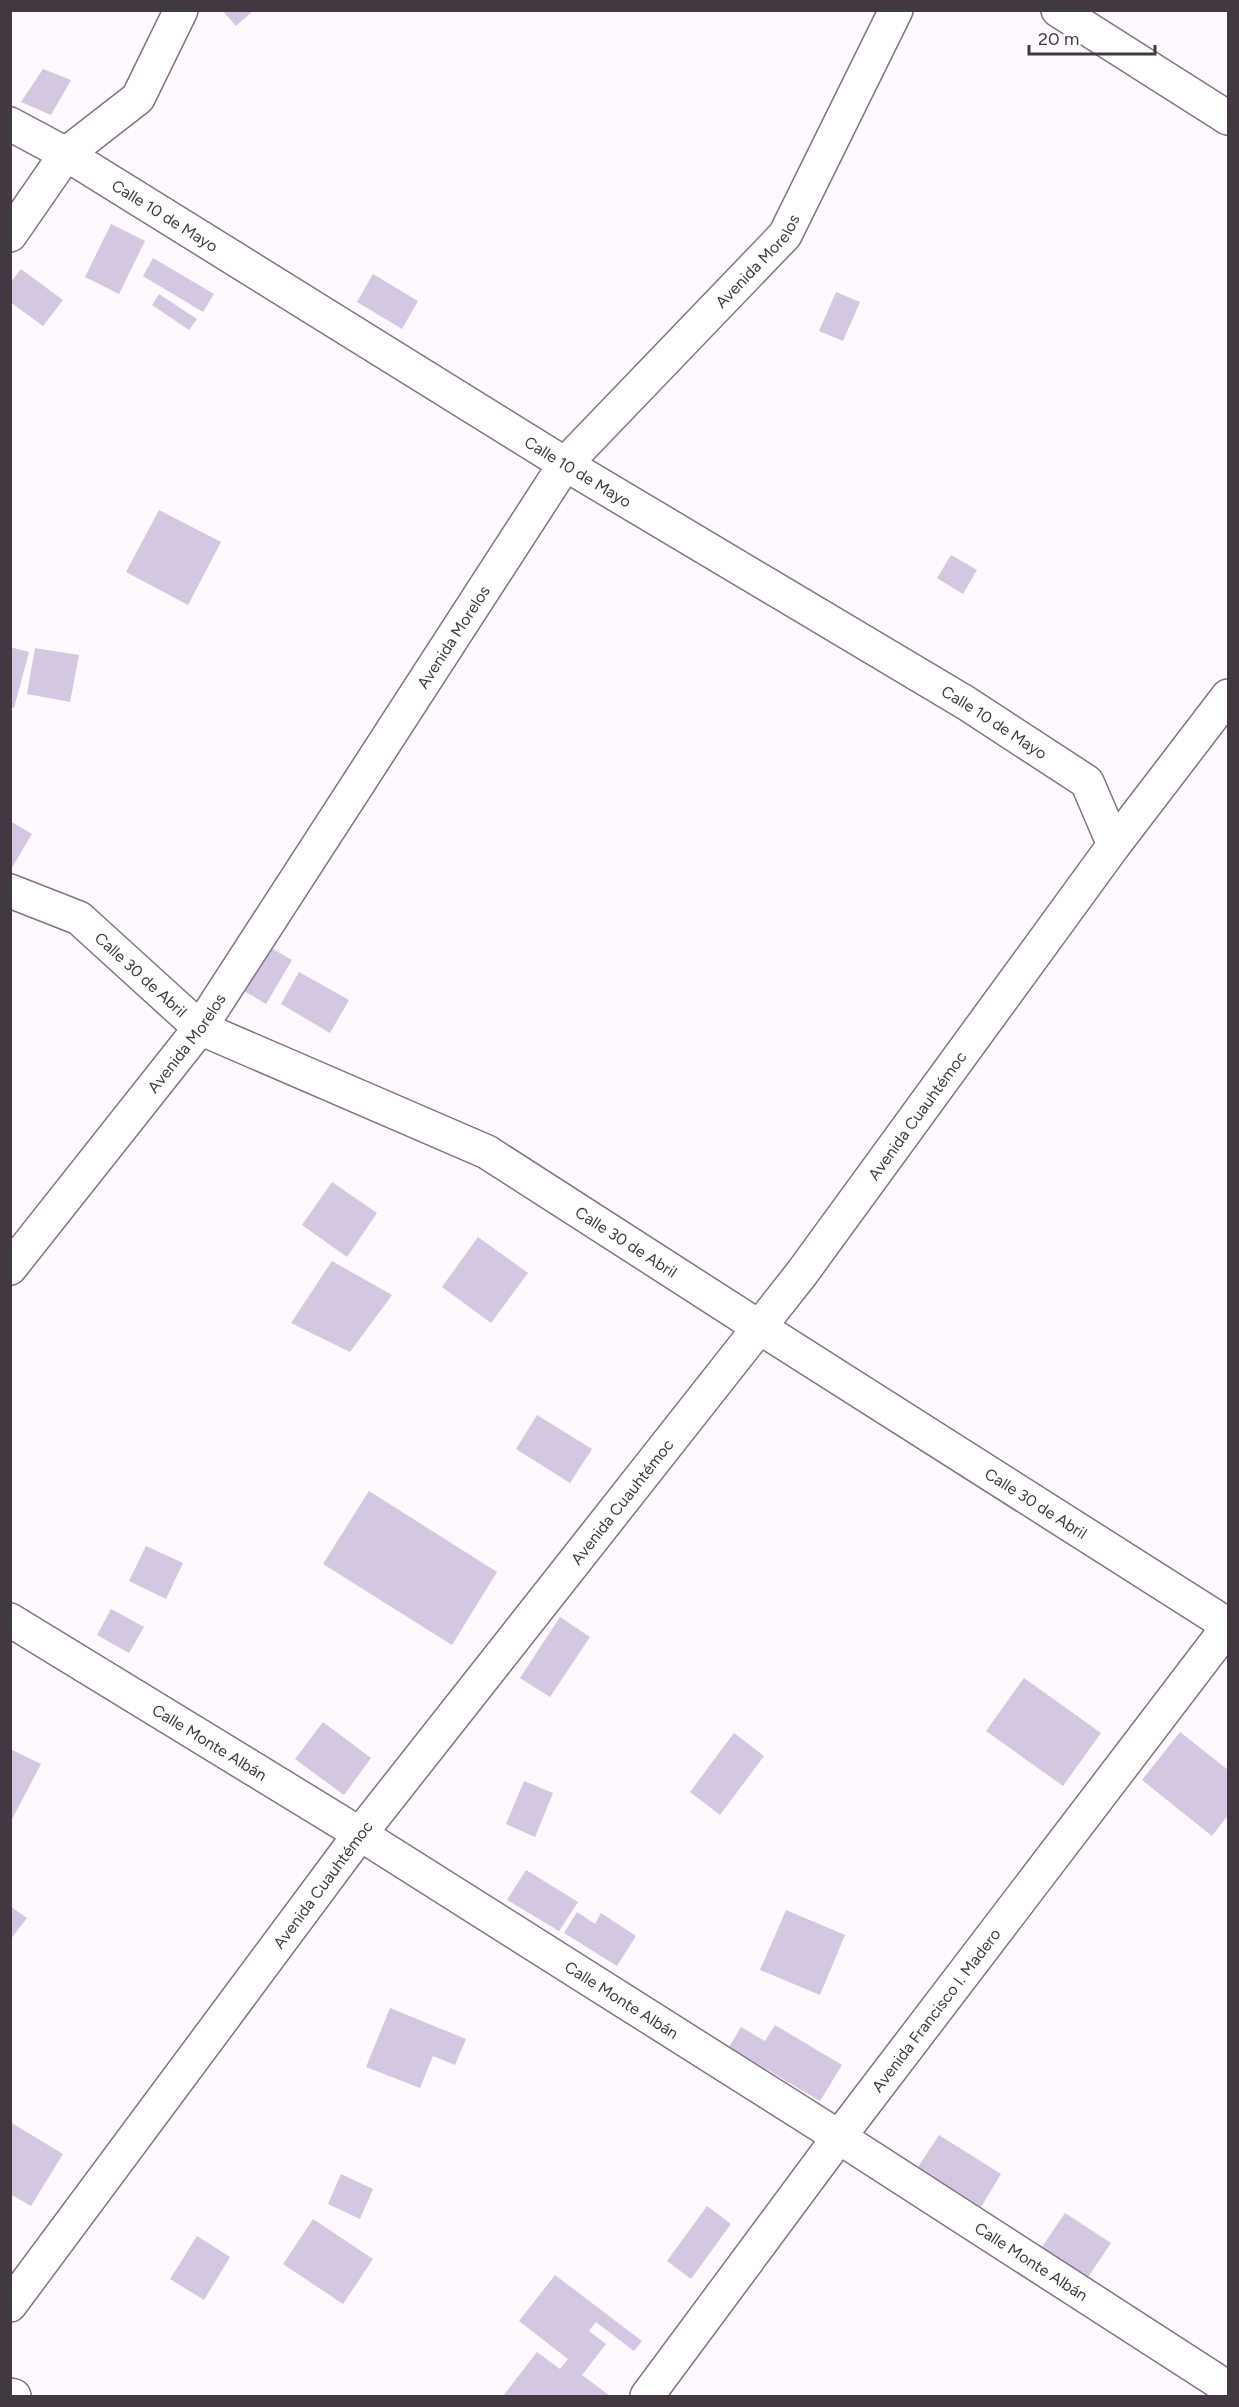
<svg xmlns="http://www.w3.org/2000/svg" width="1239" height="2407" viewBox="0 0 1239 2407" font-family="Figtree,sans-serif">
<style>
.building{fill:#d3c7e1}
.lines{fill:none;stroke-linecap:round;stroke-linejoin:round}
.minor-casing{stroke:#857084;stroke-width:36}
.minor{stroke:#fff;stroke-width:33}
.labels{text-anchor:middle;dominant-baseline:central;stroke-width:4.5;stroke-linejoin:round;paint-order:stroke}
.street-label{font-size:16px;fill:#413841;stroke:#fef9fe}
</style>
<rect width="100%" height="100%" fill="#fef9fe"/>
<g class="building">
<polygon points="222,10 254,10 236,26"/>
<polygon points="43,69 71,80 51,115 21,102"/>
<polygon points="111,224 145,241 119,294 85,277"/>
<polygon points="153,258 214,294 203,312 143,276"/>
<polygon points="21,269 63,300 43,326 10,302 10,283"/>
<polygon points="373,274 418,301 402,329 357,302"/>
<polygon points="836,292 860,302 843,341 819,331"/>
<polygon points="159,294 197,319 189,330 152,305"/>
<polygon points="159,510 221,542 188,605 126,572"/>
<polygon points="951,555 977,570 963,594 937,578"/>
<polygon points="10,647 29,652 14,708 10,707"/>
<polygon points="35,648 79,655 70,702 27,694"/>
<polygon points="10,821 32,834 10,871"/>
<polygon points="266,945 292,960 266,1004 239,988"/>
<polygon points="299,972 349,1000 330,1033 281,1004"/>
<polygon points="332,1182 377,1213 347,1257 302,1225"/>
<polygon points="478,1237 528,1273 491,1323 442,1287"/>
<polygon points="332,1261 392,1295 350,1352 291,1323"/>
<polygon points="537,1415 592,1449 570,1483 516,1449"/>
<polygon points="369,1491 497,1572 452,1645 323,1564"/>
<polygon points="146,1546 183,1563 166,1599 129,1581"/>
<polygon points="111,1609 144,1627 129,1653 97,1635"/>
<polygon points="560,1617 590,1637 550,1697 520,1678"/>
<polygon points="1024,1678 1101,1733 1063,1786 986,1731"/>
<polygon points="323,1722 371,1758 344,1795 295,1759"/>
<polygon points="1180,1732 1228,1770 1228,1815 1212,1836 1142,1780"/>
<polygon points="734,1733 764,1756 720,1815 690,1792"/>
<polygon points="10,1749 41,1764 10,1823"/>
<polygon points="524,1781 553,1793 535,1837 506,1824"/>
<polygon points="526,1870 578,1902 559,1931 507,1900"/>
<polygon points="10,1906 27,1918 10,1940"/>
<polygon points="786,1910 845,1935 820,1995 760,1970"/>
<polygon points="577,1912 595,1924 601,1913 636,1936 617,1966 564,1933"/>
<polygon points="390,2008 466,2039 455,2065 433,2056 420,2088 366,2067"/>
<polygon points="775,2025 842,2065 820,2101 729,2047 741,2027 765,2041"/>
<polygon points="10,2122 63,2154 31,2206 10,2194"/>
<polygon points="939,2135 1001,2174 981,2207 918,2167"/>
<polygon points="341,2174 373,2189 360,2219 328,2204"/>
<polygon points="707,2206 731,2224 691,2279 667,2261"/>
<polygon points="1065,2213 1111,2243 1088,2277 1042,2247"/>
<polygon points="313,2219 373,2259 343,2304 283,2264"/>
<polygon points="197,2236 230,2257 204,2300 170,2279"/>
<polygon points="555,2275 642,2341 634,2351 596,2322 589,2331 606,2344 582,2375 610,2396 503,2396 537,2352 560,2369 568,2359 519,2321"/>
</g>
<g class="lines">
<g class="minor-casing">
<g id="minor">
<polyline points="1058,10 1228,118"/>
<path id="s1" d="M10,124L66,154L565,464L966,703L1087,782L1114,845"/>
<polyline points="10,235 66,154 138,98 181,10"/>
<path id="s2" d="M10,891L79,918L200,1028L487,1152L759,1327L1228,1625"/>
<path id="s3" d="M10,1268L200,1028L565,464L785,235L896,10"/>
<path id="s4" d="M10,1620L360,1834L839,2137L1228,2388"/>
<path id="s5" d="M10,2305L360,1834L802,1273L1114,845L1228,696"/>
<polyline points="10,2395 14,2396"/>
<path id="s6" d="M647,2396L839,2137L1228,1627"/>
</g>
</g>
<use href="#minor" class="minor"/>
</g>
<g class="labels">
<g class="street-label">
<text stroke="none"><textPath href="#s1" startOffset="180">Calle 10 de Mayo</textPath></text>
<text stroke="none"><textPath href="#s3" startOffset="1258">Avenida Morelos</textPath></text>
<text stroke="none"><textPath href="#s1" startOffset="666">Calle 10 de Mayo</textPath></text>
<text stroke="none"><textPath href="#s3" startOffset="772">Avenida Morelos</textPath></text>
<text stroke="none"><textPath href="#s1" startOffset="1152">Calle 10 de Mayo</textPath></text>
<text stroke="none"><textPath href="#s2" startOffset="158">Calle 30 de Abril</textPath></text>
<text stroke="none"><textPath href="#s3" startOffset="286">Avenida Morelos</textPath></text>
<text stroke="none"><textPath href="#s5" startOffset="1496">Avenida Cuauhtémoc</textPath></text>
<text stroke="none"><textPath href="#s2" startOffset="716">Calle 30 de Abril</textPath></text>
<text stroke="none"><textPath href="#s5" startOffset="1010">Avenida Cuauhtémoc</textPath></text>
<text stroke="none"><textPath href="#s2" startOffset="1202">Calle 30 de Abril</textPath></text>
<text stroke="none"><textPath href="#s4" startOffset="234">Calle Monte Albán</textPath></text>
<text stroke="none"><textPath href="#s5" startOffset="524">Avenida Cuauhtémoc</textPath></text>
<text stroke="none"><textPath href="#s4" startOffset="720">Calle Monte Albán</textPath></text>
<text stroke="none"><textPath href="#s6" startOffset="482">Avenida Francisco I. Madero</textPath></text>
<text stroke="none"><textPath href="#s4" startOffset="1206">Calle Monte Albán</textPath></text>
</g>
</g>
<rect width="1239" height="2407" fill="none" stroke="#413841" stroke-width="24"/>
<path d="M1029 45v9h126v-9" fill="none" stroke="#413841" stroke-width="3"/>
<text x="1038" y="45" font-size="18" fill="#413841" stroke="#fef9fe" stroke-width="4.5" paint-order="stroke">20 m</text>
</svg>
